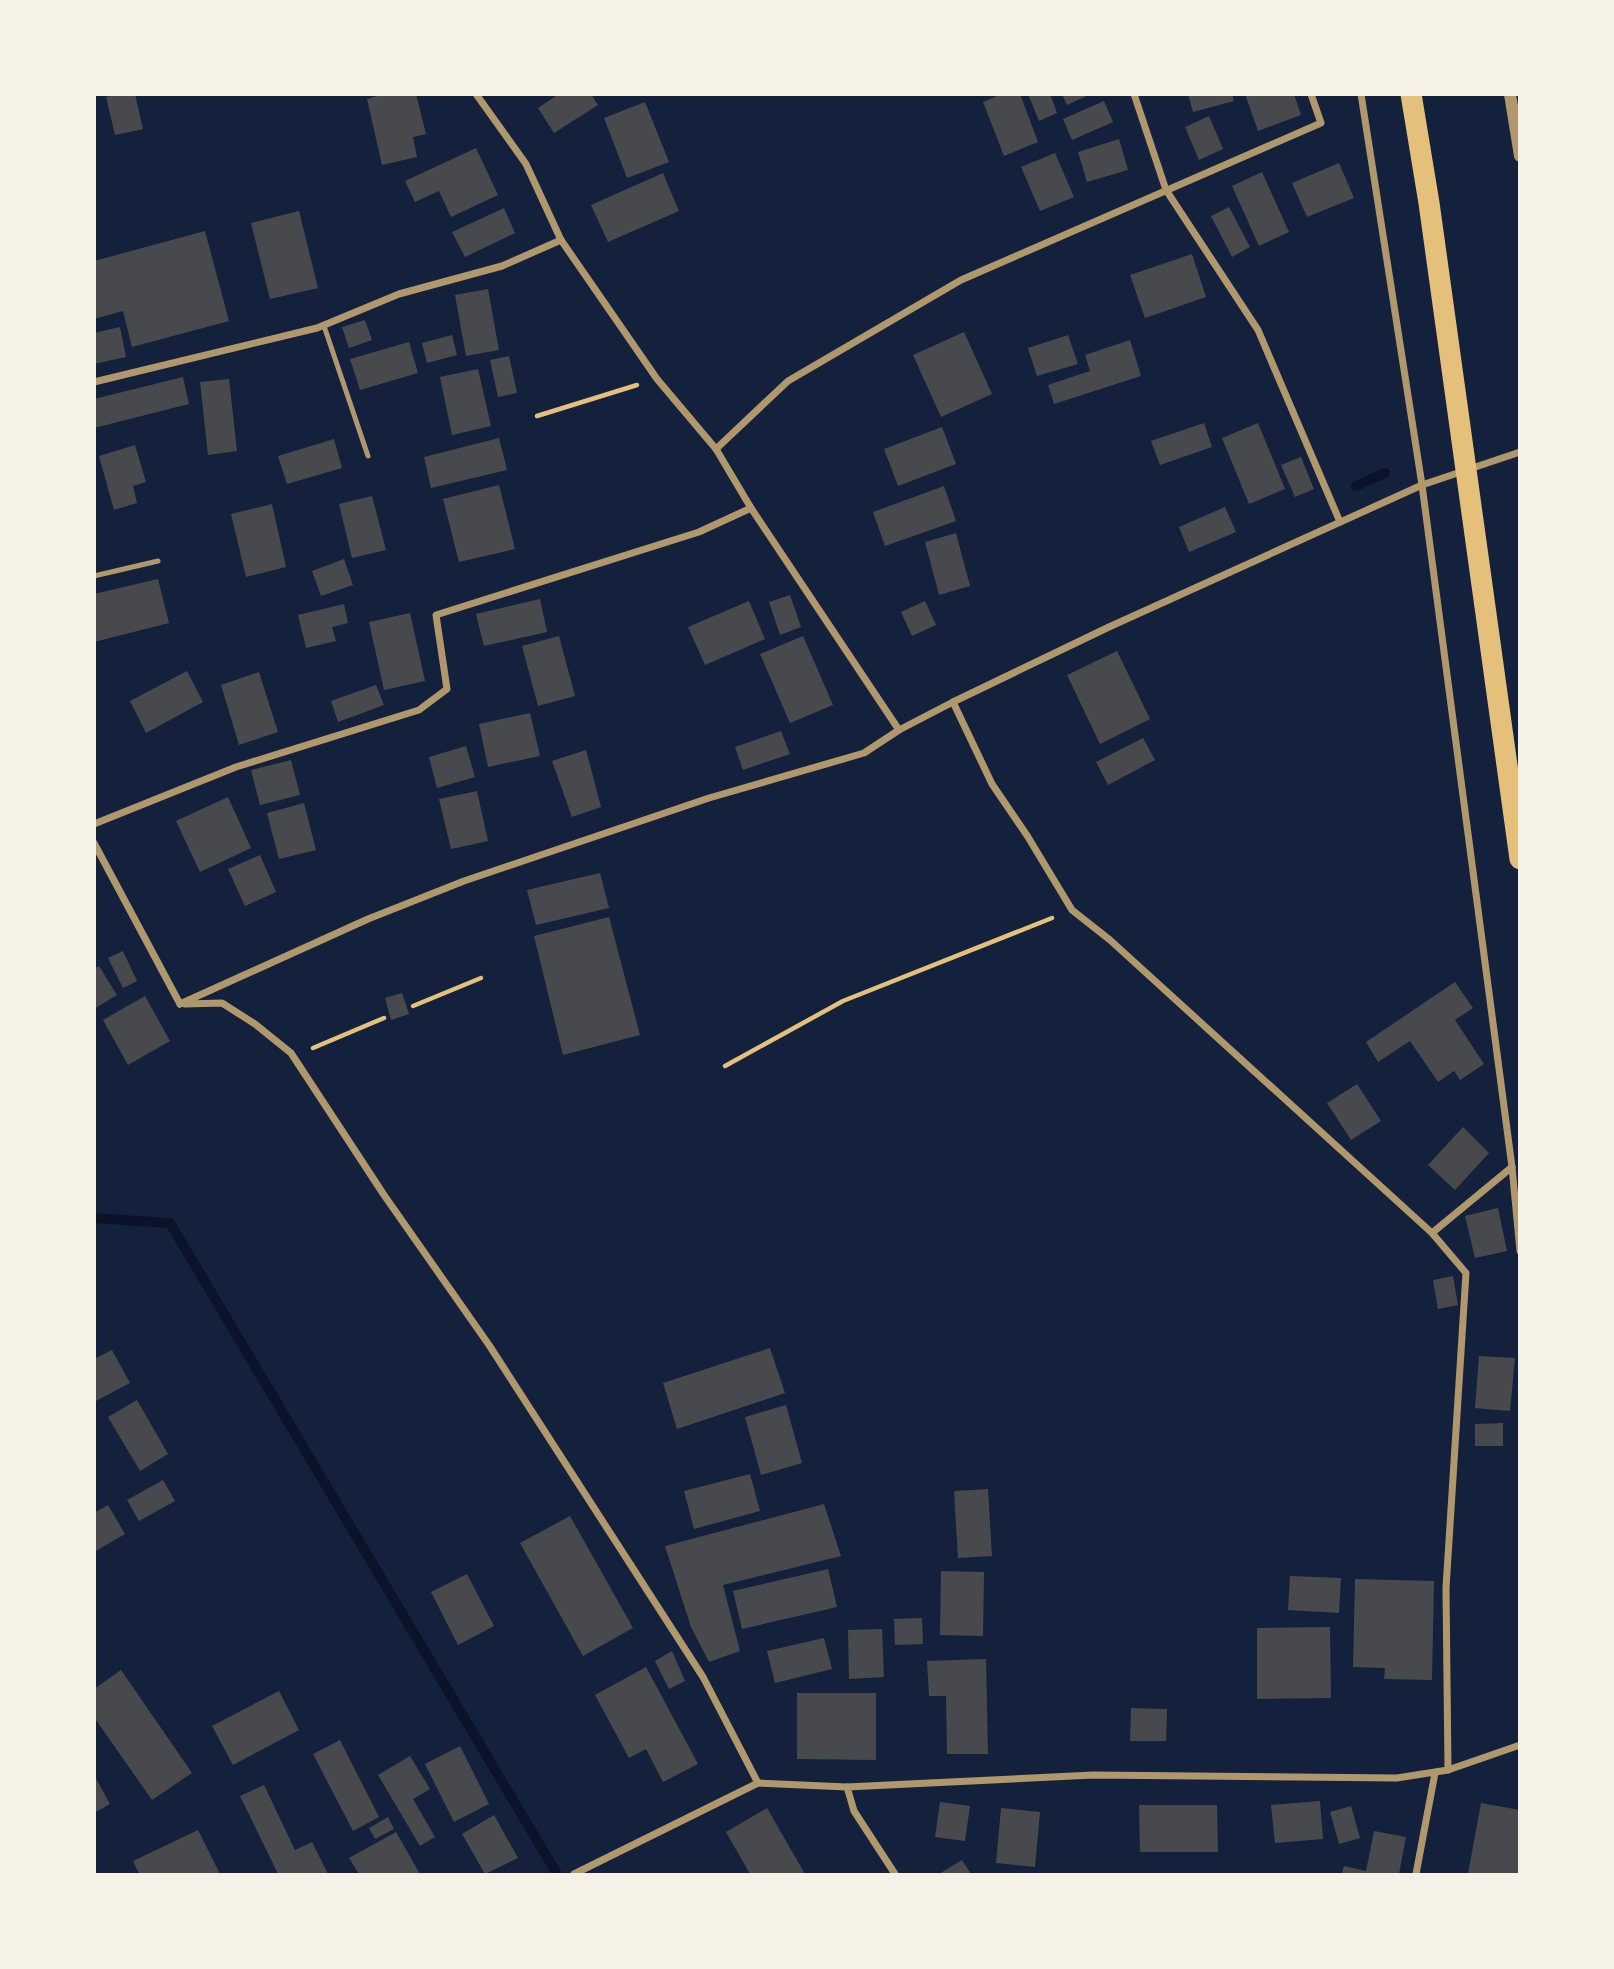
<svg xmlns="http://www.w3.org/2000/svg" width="1614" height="1969" viewBox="0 0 1614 1969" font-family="Lato,sans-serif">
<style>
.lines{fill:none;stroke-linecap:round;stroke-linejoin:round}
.stream{stroke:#0b132b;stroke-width:10}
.building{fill:#48494c}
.path{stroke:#e5c07b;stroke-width:4.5}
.service{stroke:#b1986c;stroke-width:5}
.minor{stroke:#b1986c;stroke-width:7}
.tertiary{stroke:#b1986c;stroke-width:12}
.motorway{stroke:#e5c07b;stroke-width:21}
</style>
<rect width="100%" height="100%" fill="#14213d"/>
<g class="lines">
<g class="stream">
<polyline points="1356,486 1385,473"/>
<polyline points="94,1218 170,1223 557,1874"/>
</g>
</g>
<g class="building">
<polygon points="118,94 135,94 143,129 115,135 106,97"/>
<polygon points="384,94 416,94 426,134 413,137 417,157 382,165 367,99"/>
<polygon points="559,94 591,94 598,105 554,133 538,108"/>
<polygon points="1002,94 1020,94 1038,142 1004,156 983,102"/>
<polygon points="1028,94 1050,94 1057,113 1039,121"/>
<polygon points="1062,94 1091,94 1067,105"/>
<polygon points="1188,94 1232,94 1234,101 1193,112"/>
<polygon points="1245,94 1294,94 1301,115 1258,131"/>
<polygon points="1104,101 1113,122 1072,140 1063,119"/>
<polygon points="645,102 669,162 627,178 604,118"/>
<polygon points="1209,116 1223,149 1199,160 1185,127"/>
<polygon points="1119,139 1128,170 1087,182 1078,152"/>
<polygon points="476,148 498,195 451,217 439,191 415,202 405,181"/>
<polygon points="1055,153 1074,197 1040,211 1021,167"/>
<polygon points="1339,163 1354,198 1307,217 1292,183"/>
<polygon points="1262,172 1289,232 1259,246 1232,186"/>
<polygon points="663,173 679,211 608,242 591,205"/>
<polygon points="1229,207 1250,247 1232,257 1211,216"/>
<polygon points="504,208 515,233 465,257 452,232"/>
<polygon points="299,211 318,288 270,299 251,223"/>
<polygon points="205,231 229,321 132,347 123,311 94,319 94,261"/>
<polygon points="1192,254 1206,297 1145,318 1130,275"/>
<polygon points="488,289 499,350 466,356 455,295"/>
<polygon points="365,320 372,340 349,348 342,327"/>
<polygon points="120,327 126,357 94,364 94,333"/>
<polygon points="964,332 992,394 941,417 913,355"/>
<polygon points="452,335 457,355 427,363 422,343"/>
<polygon points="1068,335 1078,364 1037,376 1028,348"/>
<polygon points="1130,340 1141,376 1054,404 1048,385 1090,371 1085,355"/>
<polygon points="409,342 418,373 360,390 350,359"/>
<polygon points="509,356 517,393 498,397 490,360"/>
<polygon points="478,369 491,426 452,435 440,377"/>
<polygon points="183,377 189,404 94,428 94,399"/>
<polygon points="229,379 237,451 208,455 200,382"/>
<polygon points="1204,423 1212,447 1160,465 1151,441"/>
<polygon points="1258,423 1285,489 1249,504 1222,438"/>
<polygon points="942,427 956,464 898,486 884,449"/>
<polygon points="499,438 507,470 431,488 424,457"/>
<polygon points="334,439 342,468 287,484 278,456"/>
<polygon points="135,445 146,482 133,486 137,503 114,510 99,456"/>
<polygon points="1301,457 1314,489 1295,497 1281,465"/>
<polygon points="499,485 515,549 459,562 443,499"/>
<polygon points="944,486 956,521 885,546 873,512"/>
<polygon points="372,496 386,550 352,558 339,504"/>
<polygon points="272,504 286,567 246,577 231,514"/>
<polygon points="1225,507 1236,532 1189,552 1179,527"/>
<polygon points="956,533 970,586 939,595 925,542"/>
<polygon points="344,559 353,585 321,596 312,571"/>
<polygon points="158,579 169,623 94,642 94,594"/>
<polygon points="790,595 801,627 780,635 769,602"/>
<polygon points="540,599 547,632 484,646 476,614"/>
<polygon points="749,601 765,639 705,665 688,627"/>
<polygon points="925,601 936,625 912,636 901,612"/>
<polygon points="344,604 348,623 332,627 336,641 306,648 298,615"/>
<polygon points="410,613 425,681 384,690 369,622"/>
<polygon points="559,636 575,696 538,706 522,646"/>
<polygon points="803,636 833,705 790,723 760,654"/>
<polygon points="1117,651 1150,719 1100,744 1067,675"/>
<polygon points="187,671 203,702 146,733 130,701"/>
<polygon points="259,672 278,732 239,745 221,685"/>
<polygon points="376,685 384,705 338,722 331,701"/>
<polygon points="530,713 540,756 488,767 479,724"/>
<polygon points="781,731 790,754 743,770 735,747"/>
<polygon points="1143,738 1155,760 1108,785 1096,762"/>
<polygon points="466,746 475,777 437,788 429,757"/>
<polygon points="586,750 601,807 572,817 552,761"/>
<polygon points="291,760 300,795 260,805 251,770"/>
<polygon points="477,791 488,841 451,849 439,799"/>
<polygon points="228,797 251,848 200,872 176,821"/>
<polygon points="304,803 316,850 279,859 267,813"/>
<polygon points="260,855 276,892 245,906 228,869"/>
<polygon points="600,873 609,908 536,925 527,890"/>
<polygon points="609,917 640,1035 563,1055 534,936"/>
<polygon points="123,951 137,981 123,988 108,958"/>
<polygon points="99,966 117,995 94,1009 94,969"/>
<polygon points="1455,982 1473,1008 1455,1020 1484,1064 1460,1080 1454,1071 1438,1082 1410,1041 1378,1062 1366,1042"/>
<polygon points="402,993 409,1014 391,1020 385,998"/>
<polygon points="145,996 170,1041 128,1065 103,1020"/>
<polygon points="1357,1084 1381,1121 1351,1140 1327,1103"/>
<polygon points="1463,1127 1489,1153 1455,1190 1428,1165"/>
<polygon points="1498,1208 1507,1251 1475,1258 1465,1216"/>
<polygon points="1453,1276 1458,1305 1438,1309 1433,1280"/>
<polygon points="770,1348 785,1393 677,1429 663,1383"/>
<polygon points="112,1350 130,1383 94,1402 94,1359"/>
<polygon points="1479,1356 1515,1358 1510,1411 1475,1408"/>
<polygon points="137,1400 168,1454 140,1471 108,1417"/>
<polygon points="786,1405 802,1463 761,1475 745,1417"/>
<polygon points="1503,1423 1503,1446 1475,1446 1475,1424"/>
<polygon points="750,1474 760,1511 694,1529 684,1491"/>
<polygon points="163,1480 175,1501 139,1521 127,1500"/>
<polygon points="988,1489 992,1556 958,1558 954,1491"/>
<polygon points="824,1504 841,1556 723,1585 740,1651 709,1662 691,1627 665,1546"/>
<polygon points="108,1505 125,1534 94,1552 94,1513"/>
<polygon points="570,1516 633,1628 583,1656 520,1543"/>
<polygon points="828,1569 837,1607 742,1629 733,1591"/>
<polygon points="941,1571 984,1572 983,1636 940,1635"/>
<polygon points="467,1574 494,1626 458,1645 431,1592"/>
<polygon points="1290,1576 1341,1578 1339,1613 1288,1610"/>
<polygon points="1355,1579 1434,1581 1432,1680 1384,1679 1385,1668 1353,1667"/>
<polygon points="922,1618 923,1644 895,1645 894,1619"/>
<polygon points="1330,1627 1331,1698 1257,1699 1257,1628"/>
<polygon points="882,1629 884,1677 849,1679 848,1630"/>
<polygon points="824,1638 832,1669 775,1683 767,1651"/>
<polygon points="672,1651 685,1681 669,1689 655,1661"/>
<polygon points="986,1659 988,1754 947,1754 946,1696 929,1696 927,1661"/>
<polygon points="646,1667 698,1764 663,1782 646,1749 629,1758 595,1695"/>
<polygon points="121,1670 192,1773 152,1800 94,1717 94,1689"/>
<polygon points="279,1691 299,1730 233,1765 212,1726"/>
<polygon points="797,1693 876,1693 876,1760 797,1759"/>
<polygon points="1131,1708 1167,1709 1166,1741 1130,1741"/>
<polygon points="340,1740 379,1817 353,1831 313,1754"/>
<polygon points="460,1746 489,1804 454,1822 425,1764"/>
<polygon points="410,1756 430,1789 413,1799 435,1837 420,1846 378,1775"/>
<polygon points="94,1775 110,1804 94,1813"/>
<polygon points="264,1785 295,1850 312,1842 328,1874 278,1874 240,1796"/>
<polygon points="1320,1801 1323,1839 1275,1843 1271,1805"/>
<polygon points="940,1802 970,1806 965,1841 935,1837"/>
<polygon points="1481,1803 1520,1810 1520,1874 1468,1874"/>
<polygon points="1139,1805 1217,1805 1218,1852 1140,1852"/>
<polygon points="1351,1806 1360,1838 1339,1844 1330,1812"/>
<polygon points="767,1808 805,1874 750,1874 726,1832"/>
<polygon points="1001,1808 1040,1812 1035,1867 996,1863"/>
<polygon points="494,1815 518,1858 485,1874 462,1834"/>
<polygon points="388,1817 394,1829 375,1839 369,1828"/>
<polygon points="198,1830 220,1874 139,1874 133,1861"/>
<polygon points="1374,1831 1406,1837 1399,1874 1342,1874 1344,1866 1366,1871"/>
<polygon points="396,1832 420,1874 359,1874 349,1858"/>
<polygon points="962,1860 971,1874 939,1874"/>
</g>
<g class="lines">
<g class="path">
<polyline points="537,416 637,385"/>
<polyline points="413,1006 481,978"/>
<polyline points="313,1048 384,1018"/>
<polyline points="725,1066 843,1001 1052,918"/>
</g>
<g class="service">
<polyline points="324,326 368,456"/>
<polyline points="94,576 158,561"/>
</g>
<g class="minor">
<polyline points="476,94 526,164 561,240 657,379 716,449 751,508 899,730"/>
<polyline points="1134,94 1166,190 1258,330 1340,522"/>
<polyline points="1361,94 1422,485 1512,1167 1520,1251"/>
<polyline points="94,382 317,328 399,294 502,266 561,240"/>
<polyline points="716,449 788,381 961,280 1321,123 1311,94"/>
<polyline points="953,702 992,784 1028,837 1072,910 1110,940 1432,1233 1466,1273 1446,1588 1448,1770"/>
<polyline points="94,824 236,767 419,710 447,689 436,615 699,532 751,508"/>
<polyline points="94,843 180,1004"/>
<polyline points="180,1004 368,919 464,881 709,798 864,753 899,730 953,702 1109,627 1422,485 1520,452"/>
<polyline points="185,1004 222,1003 255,1024 291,1053 384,1195 489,1345 703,1677 758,1783"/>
<polyline points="1432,1233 1512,1167"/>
<polyline points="574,1874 758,1783 847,1787"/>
<polyline points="895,1874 854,1811 847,1787 1093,1775 1397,1778 1448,1770 1520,1745"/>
<polyline points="1416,1874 1435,1773"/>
</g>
<polyline class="tertiary" points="1510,94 1520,156"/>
<polyline class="motorway" points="1411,94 1429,203 1520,859"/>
</g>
<rect width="1614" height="1969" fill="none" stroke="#f6f1e7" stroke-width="192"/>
</svg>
